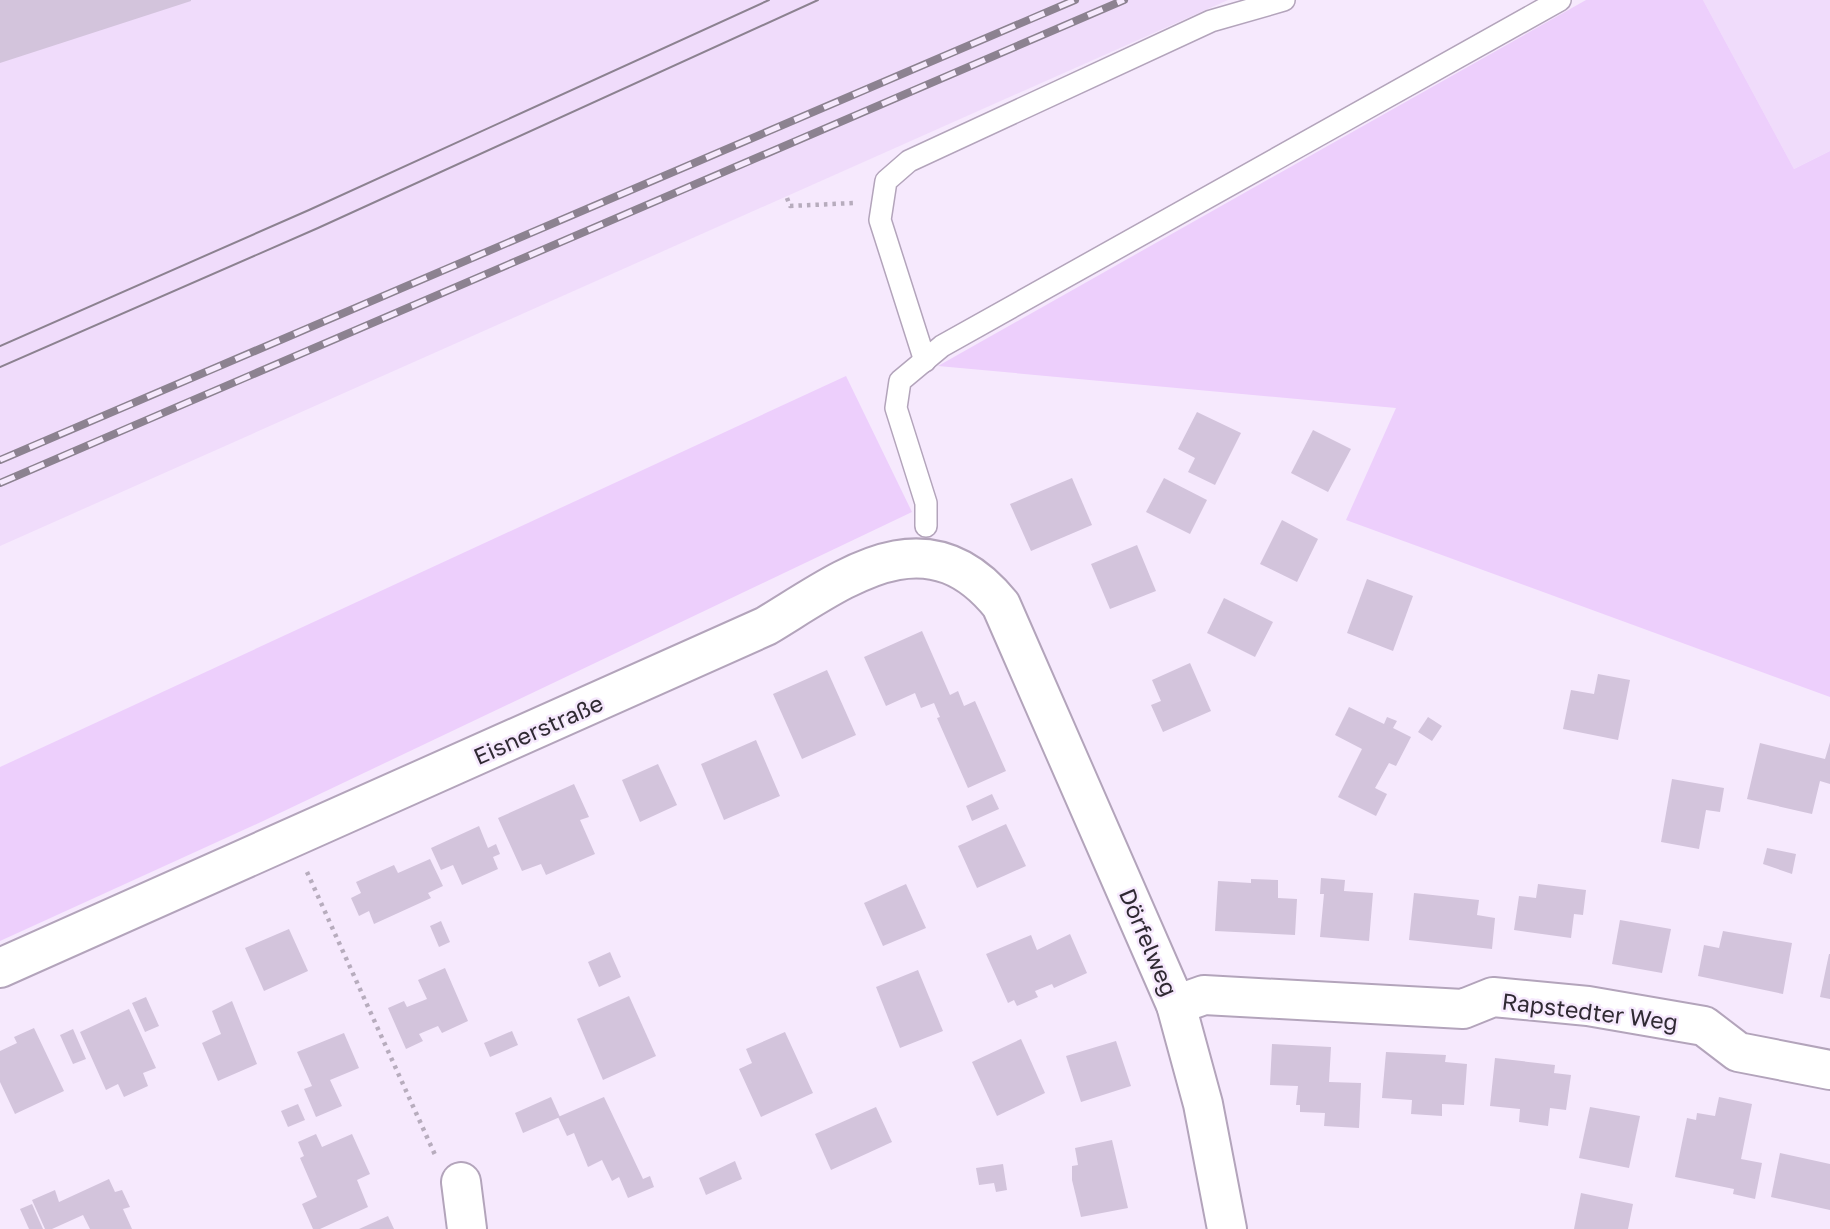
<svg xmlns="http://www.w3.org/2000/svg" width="1830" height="1229" viewBox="0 0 1830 1229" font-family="'Golos Text',sans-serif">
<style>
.built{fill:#f0dcfb}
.green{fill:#edcffc}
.building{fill:#d3c4dc}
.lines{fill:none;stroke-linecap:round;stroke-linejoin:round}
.lane-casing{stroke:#b3a4bb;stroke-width:24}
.street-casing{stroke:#b3a4bb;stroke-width:42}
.path{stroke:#b7acbd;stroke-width:4.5;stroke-dasharray:3.5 5;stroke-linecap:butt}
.lane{stroke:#fff;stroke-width:21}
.street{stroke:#fff;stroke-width:38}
.tram{stroke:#8c8290;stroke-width:2}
.rail-casing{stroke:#8c8290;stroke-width:8}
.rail{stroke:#f6e9fd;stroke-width:5;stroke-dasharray:16;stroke-linecap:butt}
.labels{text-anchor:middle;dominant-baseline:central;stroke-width:5;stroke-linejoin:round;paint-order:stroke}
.street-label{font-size:23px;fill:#302a33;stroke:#f6e9fd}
</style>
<rect width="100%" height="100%" fill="#f6e9fd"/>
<g class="built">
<polygon points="0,0 1228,0 0,546"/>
<polygon points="1703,0 1830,0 1830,151 1794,169"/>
</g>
<g class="green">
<polygon points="1586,0 1703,0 1794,169 1830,151 1830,697 1346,520 1396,408 938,366"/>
<polygon points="846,376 912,512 261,822 0,941 0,767"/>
</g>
<g class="building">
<polygon points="0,0 191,0 191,1 0,63"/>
<polygon points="1197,412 1241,433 1215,485 1188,472 1195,458 1178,449"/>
<polygon points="1313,430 1351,449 1328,492 1291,473"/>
<polygon points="1072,478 1092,525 1031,551 1010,504"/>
<polygon points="1164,478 1207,500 1190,534 1146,512"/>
<polygon points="1282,520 1318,539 1297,582 1260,564"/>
<polygon points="1137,545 1156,591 1110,609 1091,564"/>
<polygon points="1367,579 1413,596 1393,651 1347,633"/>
<polygon points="1224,598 1273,622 1255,657 1207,633"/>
<polygon points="922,631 950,695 958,691 964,706 975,701 1006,771 968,788 937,718 940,717 934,703 921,708 915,693 886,706 864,657"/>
<polygon points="1190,663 1211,711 1163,732 1151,705 1161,701 1152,680"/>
<polygon points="827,670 856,735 802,759 773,694"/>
<polygon points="1598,674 1630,680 1618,740 1563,729 1571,690 1594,694"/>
<polygon points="1349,707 1384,724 1387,717 1397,721 1393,728 1411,737 1396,766 1389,763 1375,788 1387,794 1376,816 1338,797 1362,749 1335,735"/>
<polygon points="1428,717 1442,726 1432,741 1418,732"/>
<polygon points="756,740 780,796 724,820 701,764"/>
<polygon points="1830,742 1830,784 1820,781 1812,814 1747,799 1760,743 1825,759"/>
<polygon points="658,764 677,805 640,822 622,780"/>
<polygon points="1672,779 1724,788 1720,812 1706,810 1699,849 1661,842"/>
<polygon points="574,784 589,817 580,820 595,854 546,875 541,864 522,871 498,818"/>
<polygon points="992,794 999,809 972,821 966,806"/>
<polygon points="1006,824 1026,866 977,888 958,846"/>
<polygon points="479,826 488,848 496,844 500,854 493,857 498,869 462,885 453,865 441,870 431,848"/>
<polygon points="1767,848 1796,854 1792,874 1763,864"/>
<polygon points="430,859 443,886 428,893 431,898 374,924 369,911 359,916 351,898 361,893 356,882 394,865 398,873"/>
<polygon points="1321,878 1345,880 1344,891 1373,893 1369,941 1320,937 1324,894 1320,894"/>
<polygon points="1251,879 1278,880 1278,898 1297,899 1295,935 1215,931 1218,881 1251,883"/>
<polygon points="906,884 926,928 883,946 864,903"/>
<polygon points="1538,884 1586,890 1583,915 1574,914 1571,938 1514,930 1519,896 1536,898"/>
<polygon points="1414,893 1479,900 1477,915 1495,918 1492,949 1409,940"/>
<polygon points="1620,920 1671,929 1662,973 1612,964"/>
<polygon points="441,921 450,942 439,947 430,926"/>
<polygon points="289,929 308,971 264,991 245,948"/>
<polygon points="1723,931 1792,943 1783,994 1698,976 1704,945 1719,948"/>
<polygon points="1070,934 1087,973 1054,988 1052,984 1035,991 1038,997 1017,1006 1014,1000 1008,1003 986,954 1031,935 1037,950"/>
<polygon points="610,952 621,977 599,987 588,962"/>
<polygon points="1829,954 1830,954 1830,999 1820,997"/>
<polygon points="445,968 468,1021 442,1033 438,1026 419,1034 423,1041 406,1049 388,1008 404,1001 407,1007 427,999 418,980"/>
<polygon points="918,970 943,1031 900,1048 876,987"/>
<polygon points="629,996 656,1056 603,1080 577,1019"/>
<polygon points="146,997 159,1026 145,1032 132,1003"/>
<polygon points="232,1001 257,1064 218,1081 202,1043 221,1034 212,1011"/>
<polygon points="129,1009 156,1068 143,1073 148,1086 124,1097 118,1084 106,1090 80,1032"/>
<polygon points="34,1028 64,1091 15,1114 0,1082 0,1051 17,1043 14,1037"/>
<polygon points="73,1029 86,1059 73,1064 60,1035"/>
<polygon points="512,1031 518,1045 490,1057 484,1043"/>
<polygon points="785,1032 813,1093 761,1117 739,1069 752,1063 746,1049"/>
<polygon points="344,1033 359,1068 330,1080 342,1106 316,1117 304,1089 312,1086 297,1052"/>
<polygon points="1021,1039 1045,1093 997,1116 972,1062"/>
<polygon points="1116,1041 1131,1086 1081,1102 1066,1056"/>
<polygon points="1272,1044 1331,1047 1329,1082 1361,1083 1359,1128 1324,1126 1325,1113 1300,1112 1300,1105 1296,1105 1298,1086 1270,1085"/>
<polygon points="1386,1052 1446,1055 1445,1062 1467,1064 1464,1105 1442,1104 1442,1116 1411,1114 1412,1100 1382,1098"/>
<polygon points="1495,1058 1555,1065 1554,1073 1571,1075 1566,1110 1550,1108 1548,1126 1519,1122 1520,1109 1490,1106"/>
<polygon points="551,1097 560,1117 523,1133 515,1113"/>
<polygon points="604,1097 643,1179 650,1176 654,1187 628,1198 619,1177 612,1181 602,1160 588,1167 574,1133 567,1136 558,1117"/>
<polygon points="1719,1097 1752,1104 1741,1159 1762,1163 1755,1199 1733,1194 1734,1189 1675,1177 1687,1118 1696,1120 1697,1113 1715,1116"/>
<polygon points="298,1104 305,1120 288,1127 281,1111"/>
<polygon points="876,1107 892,1142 831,1170 815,1134"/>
<polygon points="1590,1107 1640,1116 1629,1168 1579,1158"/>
<polygon points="316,1134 322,1147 352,1134 370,1174 357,1180 368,1207 320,1229 313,1229 302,1204 317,1197 300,1158 304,1156 298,1142"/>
<polygon points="1112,1140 1128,1208 1081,1217 1072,1180 1072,1166 1078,1165 1075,1148"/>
<polygon points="1780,1153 1830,1164 1830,1210 1771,1197"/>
<polygon points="735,1161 742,1179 706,1195 699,1178"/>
<polygon points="1003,1164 1007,1190 996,1192 994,1183 979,1185 976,1168"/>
<polygon points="109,1179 115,1192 122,1190 130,1207 123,1209 132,1229 90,1229 83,1215 52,1229 45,1229 32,1200 55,1190 59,1202"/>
<polygon points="1581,1193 1633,1204 1628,1229 1574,1229"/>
<polygon points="32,1204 43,1229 29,1229 20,1209"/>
<polygon points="388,1216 394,1229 359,1229"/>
</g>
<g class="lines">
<g class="lane-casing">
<g id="lane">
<polyline points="925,361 880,220 886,181 909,161 1211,21 1284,0"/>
<polyline points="926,526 926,503 896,408 900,381 942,346 1560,0"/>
</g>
</g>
<g class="street-casing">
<g id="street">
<path d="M0,968L766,626C844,579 926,512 1001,605L1176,1005L1203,1104L1227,1229"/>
<polyline points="1176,1005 1204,995 1463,1009 1493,997 1588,1006 1704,1026 1738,1052 1830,1070"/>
<polyline points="461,1182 467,1229"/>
</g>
</g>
<g class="path">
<polyline points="787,198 790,206 854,203"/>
<polyline points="307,872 436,1157"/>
</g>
<use href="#lane" class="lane"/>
<use href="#street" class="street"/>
<g class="tram">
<polyline points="0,346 309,210 769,0"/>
<polyline points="0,367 318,228 818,0"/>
</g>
<g class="rail-casing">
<g id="rail">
<polyline points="0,460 1075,0"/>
<polyline points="0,483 1124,0"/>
</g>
</g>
<use href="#rail" class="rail"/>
</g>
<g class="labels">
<g class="street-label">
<text transform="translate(538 729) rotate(-24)">Eisnerstraße</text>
<text transform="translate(1149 942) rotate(67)">Dörfelweg</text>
<text transform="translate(1590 1011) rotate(7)">Rapstedter Weg</text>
</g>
</g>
</svg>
